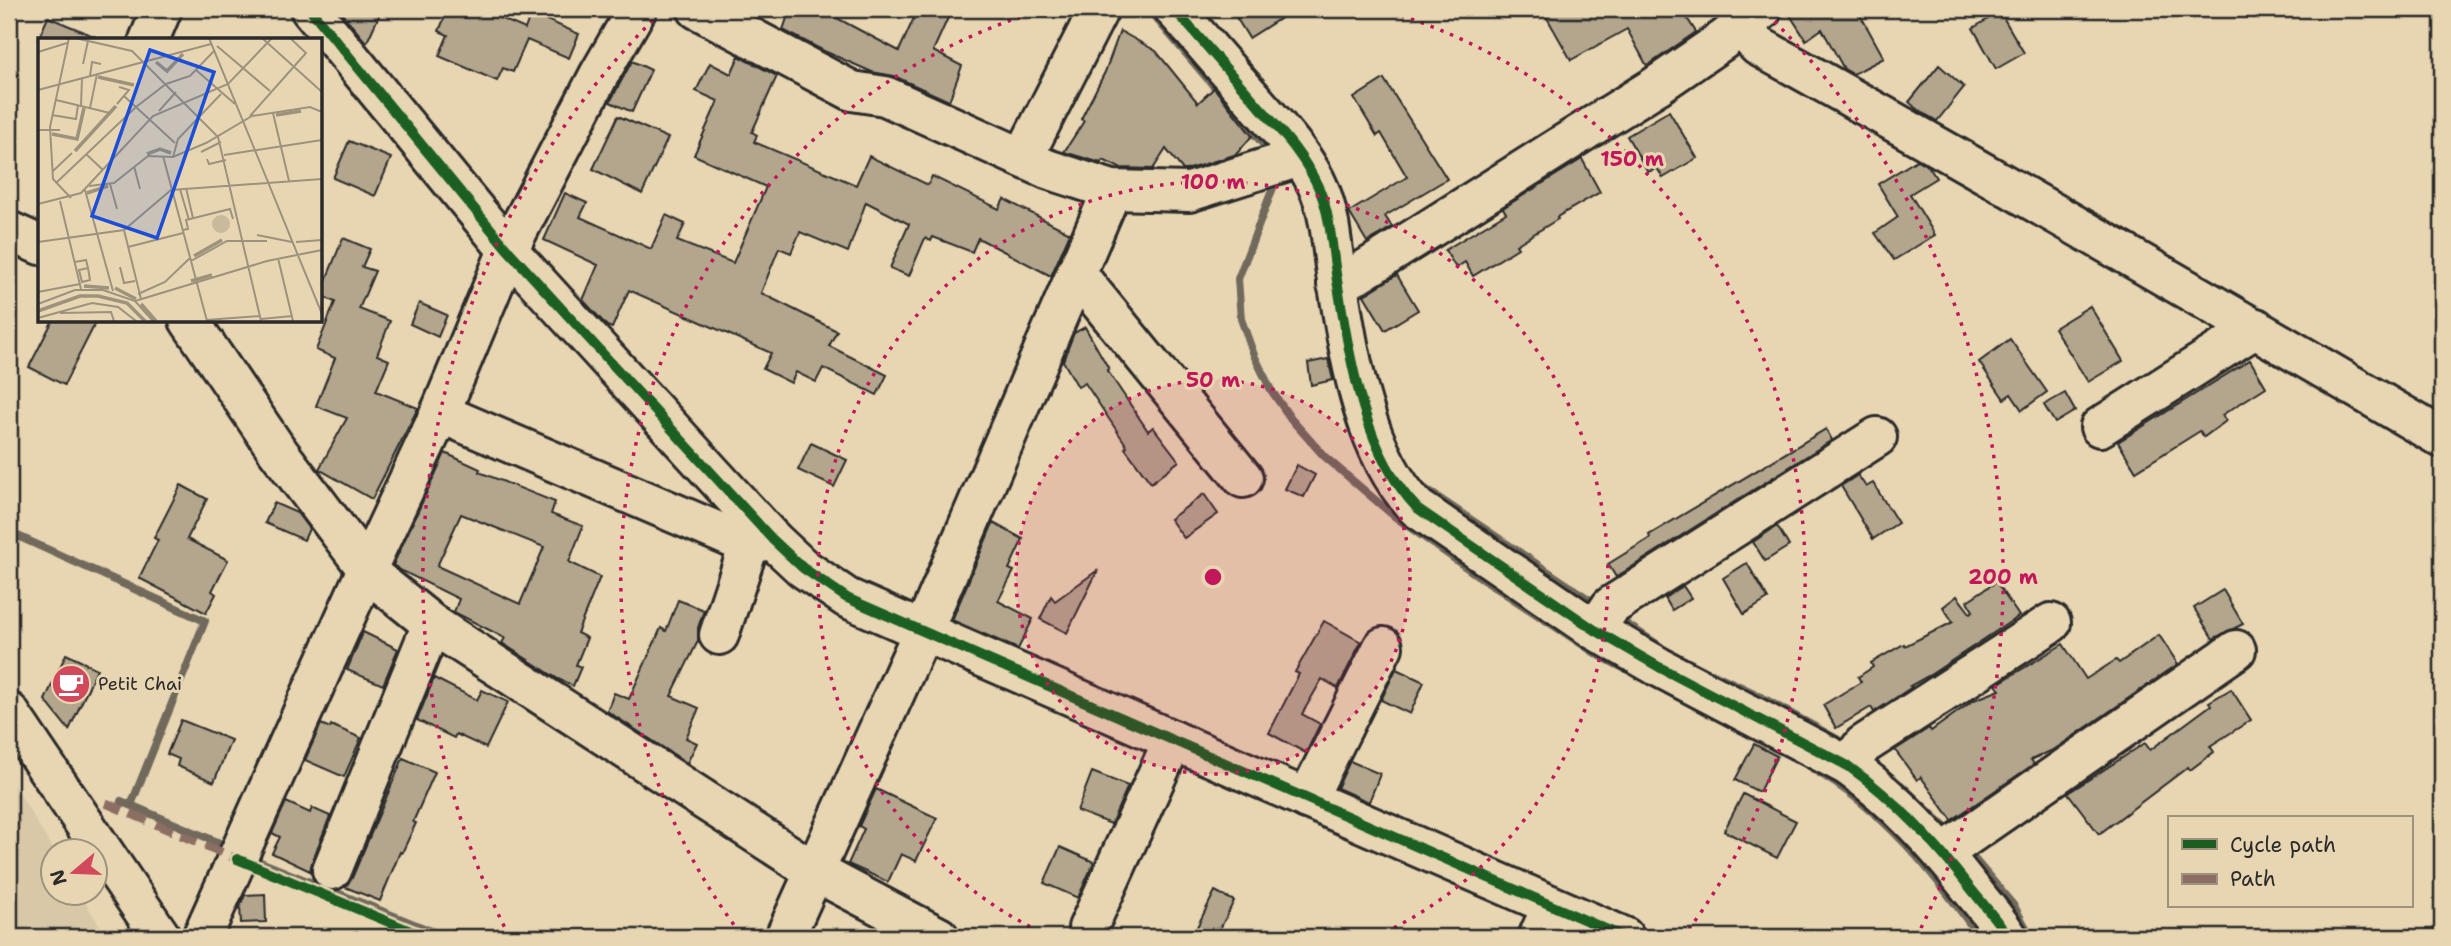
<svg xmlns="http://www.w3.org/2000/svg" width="2451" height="946" viewBox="0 0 2451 946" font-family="'Shantell Sans',sans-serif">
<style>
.built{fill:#d8c8a8}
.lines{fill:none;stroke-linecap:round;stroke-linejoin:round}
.stream{stroke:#6f695c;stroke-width:8}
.building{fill:#b3a68d;stroke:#2b2b2b;stroke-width:2;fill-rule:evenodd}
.minor-casing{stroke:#2b2b2b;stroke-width:44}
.minor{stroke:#e8d6b3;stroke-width:38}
.quiet{stroke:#8d6e63;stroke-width:9;stroke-dasharray:18 9;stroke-linecap:butt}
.cycleway-casing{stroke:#e8d6b3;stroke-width:15}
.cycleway{stroke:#1b5e20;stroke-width:10}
.ring{fill:none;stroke:#c2185b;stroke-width:3.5;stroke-dasharray:3.5 7}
.labels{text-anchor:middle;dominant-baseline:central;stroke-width:6;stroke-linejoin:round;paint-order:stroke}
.poi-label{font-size:18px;fill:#2b2b2b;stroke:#e8d6b3;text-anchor:start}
.inset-river{fill:none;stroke:#9d937d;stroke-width:3.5}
.inset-road{fill:none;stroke:#9c927d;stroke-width:2}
.view{fill:#1d4ed8;fill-opacity:0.15;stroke:#1d4ed8;stroke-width:3.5}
.inset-edge{fill:none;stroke:#2b2b2b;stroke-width:3.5}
.centre{fill:#c2185b;stroke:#e8d6b3;stroke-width:3.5}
.ring-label{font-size:21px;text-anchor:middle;font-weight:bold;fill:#c2185b;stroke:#e8d6b3;stroke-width:6;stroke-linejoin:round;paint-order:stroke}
</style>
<rect width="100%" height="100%" fill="#e8d6b3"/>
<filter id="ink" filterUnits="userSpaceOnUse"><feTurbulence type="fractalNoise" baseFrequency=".0143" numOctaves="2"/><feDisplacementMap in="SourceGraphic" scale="14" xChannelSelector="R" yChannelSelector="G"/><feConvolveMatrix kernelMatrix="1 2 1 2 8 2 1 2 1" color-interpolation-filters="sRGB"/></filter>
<g filter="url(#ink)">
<polygon class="built" points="9,776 54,851 52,852 52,894 80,894 107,937 9,937"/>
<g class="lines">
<g class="stream">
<polyline points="1148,9 1273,156"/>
<polyline points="1275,176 1276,180 1238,279 1241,319 1254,355 1271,390 1291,419 1324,456 1394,516 1477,575 1595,653 1623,668"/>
<polyline points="1418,484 1599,606"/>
<polyline points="9,532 205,621 131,805"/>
<polyline points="1616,617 1660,646"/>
<polyline points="1712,673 1752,692 1837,739"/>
<path d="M1814,770C1881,807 1936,875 1979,937"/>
<polyline points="1901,785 1953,834"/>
<polyline points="121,801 222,844"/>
<polyline points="1966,849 2014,906 2031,937"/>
<polyline points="253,859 446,937"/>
<polyline points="948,930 962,937"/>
</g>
</g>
<g class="building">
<polygon points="338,9 382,9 367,42 364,40"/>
<polygon points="448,9 479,9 525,29 531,13 579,34 569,58 527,40 513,72 503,68 497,81 439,56 448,35 439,31"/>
<polygon points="790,9 820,9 899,51 918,9 952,9 933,51 962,66 949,101 894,76 872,72 824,51 783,30"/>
<polygon points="1231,9 1295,9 1249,38"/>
<polygon points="1542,9 1681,9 1696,32 1647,66 1627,29 1571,60"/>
<polygon points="1786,9 1857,9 1884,58 1853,74 1844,69 1822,29 1806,40"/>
<polygon points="2000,12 2024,53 1996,69 1973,28"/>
<polygon points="48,17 103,40 38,40"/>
<polygon points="1120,31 1156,51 1198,103 1214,88 1252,136 1239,151 1234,155 1186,170 1183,170 1166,149 1153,169 1120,168 1103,160 1101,163 1064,152 1084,121 1081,119 1105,72"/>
<polygon points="739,56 777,76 752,132 757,135 754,142 856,185 869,156 928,185 932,176 999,209 1004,199 1070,233 1051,276 978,238 972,252 933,237 931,241 925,238 909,276 890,268 909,224 866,202 848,252 800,232 791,253 779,248 761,293 837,331 829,346 887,375 877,395 823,368 816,382 796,372 791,383 763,369 771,353 629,290 612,328 607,326 583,300 598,265 544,240 565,193 587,203 580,217 651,249 666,215 685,224 677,241 733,263 766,187 694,155 718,101 696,91 710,63 731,74"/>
<polygon points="632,61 651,70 632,112 610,102"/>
<polygon points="1939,65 1964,87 1937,121 1918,110 1909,102"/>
<polygon points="1384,79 1447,179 1385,216 1392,227 1367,242 1349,212 1407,177 1381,133 1377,136 1354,98"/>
<polygon points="1669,111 1697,158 1663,178 1657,168 1648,172 1627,136"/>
<polygon points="618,116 668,138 642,194 593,169"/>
<polygon points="349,141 391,158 375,196 333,178"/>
<polygon points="1582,159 1600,192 1557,217 1558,219 1516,245 1518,248 1473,276 1465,262 1456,268 1445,250 1506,213 1503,208"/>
<polygon points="1917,160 1929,167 1936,178 1910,194 1935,235 1894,260 1875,233 1898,217 1878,184"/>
<polygon points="343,238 370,249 362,267 375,271 359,309 390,321 377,355 389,360 376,391 418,408 372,499 319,469 347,418 316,406 335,358 316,350 335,302 320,295"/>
<polygon points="1397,275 1418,310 1385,330 1364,295"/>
<polygon points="419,303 447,315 438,337 410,324"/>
<polygon points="2090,306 2123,361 2088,382 2054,328"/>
<polygon points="53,320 97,320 64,385 29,367"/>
<polygon points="1085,327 1109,369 1107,370 1148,431 1153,427 1179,461 1151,483 1125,448 1127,446 1085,383 1078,387 1063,361 1074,333"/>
<polygon points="2010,339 2047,392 2022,410 2011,394 2004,399 1979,362"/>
<polygon points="1328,359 1333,380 1311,385 1308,363"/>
<polygon points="2250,360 2266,387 2222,415 2226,421 2204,437 2200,431 2136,471 2118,442"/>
<polygon points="2065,393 2075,411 2055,423 2044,405"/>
<polygon points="1826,429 1832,440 1616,577 1608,564 1650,538 1649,535"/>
<polygon points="811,443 847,460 834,487 798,470"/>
<path d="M445,453L480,469L479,472L555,502L551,514L583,526L569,562L600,577L577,633L587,638L576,665L581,667L573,686L558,679L502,643L505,638L454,612L459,599L402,571L393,565ZM461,514L544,547L520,604L437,566Z"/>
<polygon points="1297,465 1315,475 1304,497 1285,489"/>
<polygon points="1858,475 1866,487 1873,483 1898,523 1873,539 1841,486"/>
<polygon points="181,485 207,499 187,539 228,560 212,591 216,594 206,613 139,578 158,540 154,538"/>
<polygon points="1204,494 1218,514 1184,538 1170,519"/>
<polygon points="274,503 297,513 309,529 304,540 265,523"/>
<polygon points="993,523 1023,539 1009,569 1014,571 998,601 1033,619 1018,649 952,620"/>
<polygon points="1777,526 1789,546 1765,561 1753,542"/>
<polygon points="1747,563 1768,599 1744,614 1723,578"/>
<polygon points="1098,570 1067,633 1040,619 1051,596 1055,601"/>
<polygon points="1996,582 2019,616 1930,675 1910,686 1912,687 1874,712 1871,707 1836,728 1823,705 1861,682 1858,677 1873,667 1871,663 1904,644 1905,646 1953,622 1943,607 1957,596 1970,613 1973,611 1967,601"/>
<polygon points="1683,586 1691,598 1672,610 1665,598"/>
<polygon points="2223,590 2243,624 2213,639 2194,608"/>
<polygon points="678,600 704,610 698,628 698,641 671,696 699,708 686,738 697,743 687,763 607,711 614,693 629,699 661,628 666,631"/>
<polygon points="1324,621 1361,642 1338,688 1322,679 1302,714 1320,724 1306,753 1269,733 1299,674 1295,672"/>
<polygon points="363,632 398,649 383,685 347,670"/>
<polygon points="2159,635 2178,664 2055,749 2031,760 2034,764 1952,820 1921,777 1917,780 1895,750 1929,728 1931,731 1974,700 2000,690 1996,685 2063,644 2086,679 2116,660 2119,663"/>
<polygon points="66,654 97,669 69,730 45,700"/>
<polygon points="1396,669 1424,682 1410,714 1381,700"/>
<polygon points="434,678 477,700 482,690 508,702 486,748 456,734 454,738 417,720"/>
<polygon points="2231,689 2251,720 2210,746 2214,752 2190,770 2188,767 2099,834 2068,793 2145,743 2150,750 2211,705 2209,702"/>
<polygon points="181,720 231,740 214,782 177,766 179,759 167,754"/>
<polygon points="321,724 330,728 331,725 361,738 344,777 305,760"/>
<polygon points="1754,744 1777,756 1759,792 1735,780"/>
<polygon points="403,758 435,772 413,822 416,823 402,853 400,852 380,901 345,887 352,878"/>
<polygon points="1350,761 1380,774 1369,802 1337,788"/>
<polygon points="1092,772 1128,786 1111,824 1077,811"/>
<polygon points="876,789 937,818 916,861 901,854 888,882 848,864 864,829 859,826"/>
<polygon points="1743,794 1796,821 1777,858 1724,831"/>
<polygon points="286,802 310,813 312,808 330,816 312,862 310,871 272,853 280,837 272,833"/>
<polygon points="1060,847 1094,862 1078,898 1044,883"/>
<polygon points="1215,891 1234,901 1216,937 1192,937"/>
<polygon points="265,894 266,922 241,923 240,906 245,895"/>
</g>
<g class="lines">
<g class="minor-casing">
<g id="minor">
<polyline points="310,9 508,250 772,539 803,568 847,598 1624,937"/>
<polyline points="697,9 852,91 885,96 1047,169 1112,190 1189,192 1300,157"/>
<path d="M1174,9C1200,38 1225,68 1251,97C1276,126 1305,155 1320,191C1332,221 1332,254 1338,286C1350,359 1364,453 1417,508L1595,630L1659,667L1848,766C1897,801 1935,843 1971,889C1984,905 1997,920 2008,937"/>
<path d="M1736,9L1749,36L1758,46C1988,173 2215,305 2442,438"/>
<polyline points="149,40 162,9"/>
<polyline points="1023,158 1099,9"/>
<polyline points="9,231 40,245"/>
<polyline points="1076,273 1243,478"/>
<polyline points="1337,284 1358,274 1656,86 1723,40 1762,10"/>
<polyline points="189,320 277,450 367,569 376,579 432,624 814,871 939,937"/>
<polyline points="440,413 749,545 772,539"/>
<polyline points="2100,427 2256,328"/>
<polyline points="1595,630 1611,606 1877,437"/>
<polyline points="719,635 749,545"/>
<polyline points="9,712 161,937"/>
<polyline points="1848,766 1863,745 2051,623"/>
<polyline points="1307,799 1383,647"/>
<polyline points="1943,853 2236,650"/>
<polyline points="332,870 432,624"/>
<polyline points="1088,928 1173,740"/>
<polyline points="202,937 367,569 440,413 508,250 599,75 637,9"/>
<polyline points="785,937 923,631 1112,190"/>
<polyline points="1538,937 1552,906"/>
</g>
</g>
<use href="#minor" class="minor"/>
<polyline class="quiet" points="106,803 237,859"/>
<g class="cycleway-casing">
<g id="cycleway">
<polyline points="310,9 508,250 772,539 803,568 847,598 1624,937"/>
<path d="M1174,9C1200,38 1225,68 1251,97C1276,126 1305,155 1320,191C1332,221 1332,254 1338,286C1350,359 1364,453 1417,508L1595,630L1659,667L1848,766C1897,801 1935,843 1971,889C1984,905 1997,920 2008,937"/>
<polyline points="237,859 425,937"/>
</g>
</g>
<use href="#cycleway" class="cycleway"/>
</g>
</g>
<circle cx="1213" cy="577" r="197" fill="#c2185b" fill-opacity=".12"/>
<g class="ring">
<circle cx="1213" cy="577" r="197"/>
<path d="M1049 936A395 395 0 1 1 1377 936"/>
<path d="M740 933A592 592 0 0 1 1045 9M1381 9A592 592 0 0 1 1686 933"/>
<path d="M509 936A790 790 0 0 1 659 14M1767 14A790 790 0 0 1 1917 936"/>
</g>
<defs>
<g id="cafe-disc" transform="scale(2.0125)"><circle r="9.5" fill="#d1495b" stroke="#e8d6b3"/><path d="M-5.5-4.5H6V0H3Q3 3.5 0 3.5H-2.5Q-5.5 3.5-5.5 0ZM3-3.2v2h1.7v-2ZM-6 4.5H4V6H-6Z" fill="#fff"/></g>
</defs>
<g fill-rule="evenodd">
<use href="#cafe-disc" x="71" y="684"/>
</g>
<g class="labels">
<g class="poi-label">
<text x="98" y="684">Petit Chai</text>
</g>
</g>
<g transform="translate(38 38)">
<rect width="284" height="284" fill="#e8d6b3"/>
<path d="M174 186a9 9 0 1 1 18 0a9 9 0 1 1-18 0Z" fill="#c9ba9d"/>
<path class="inset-river" d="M118,24L129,33L145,16M60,39L96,47M238,77L263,73M14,96L39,101L46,70M37,113L78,68M109,116L122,111L133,115M49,155L70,148M156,218L184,202M153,243L174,237M46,248L71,250M77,250L98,261M103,266L118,283M0,273L42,258H60L89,265L107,283"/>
<path class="inset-road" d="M31,0L12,89L15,141L33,160M37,0L94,13L180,99L223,283M171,0L284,276M224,0L284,54M179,8L232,53M0,14L29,5M45,26L50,3M158,32L197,66M52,38L54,24L63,26M0,52L173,6M86,58L137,105M18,62L72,75M79,66L91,52L81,49M43,68L44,40M52,70L59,36M121,73L138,54M235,75L251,143M14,77L38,81L40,67M212,78L268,15L252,0M0,92H22M163,114L183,104M48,116L65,132M186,117L284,102M125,118L169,283M135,119L140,101L183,56M169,121L171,126L188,122M96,128L102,151M15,133L34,115M18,145L98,69L128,46L152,38L176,13M72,146L79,171M51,148L76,145L110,118L135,119L168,105L214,78L272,69L284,74M148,150L155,180M142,151L151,182M47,152L75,253M22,163L43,251M0,166L43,155L115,78L190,46L234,0M86,192L103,261M145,192L150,191L148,182L192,171L195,181M219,197L254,204M0,204L86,192L133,152L284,141M258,204L284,202M90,209L145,195M240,220L255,283M153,223L189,203H229M37,224L48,222L50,230L52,242L44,244L41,232L50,230M82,229L86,245L97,243M0,254L42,246M100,256L127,244L152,220M97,263L229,223L284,212M0,266L37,252H65L97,263L115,283M22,275L73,274L76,283M0,280L54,265L80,269L98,283M223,281L254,278M168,282L222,278"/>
<path class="view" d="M112,12L176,34L119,200L54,178Z"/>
<rect width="284" height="284" class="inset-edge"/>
</g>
<circle cx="1213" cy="577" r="10" class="centre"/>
<g class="ring-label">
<text x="1632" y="166">150 m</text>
<text x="1213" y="189">100 m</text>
<text x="1213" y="387">50 m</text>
<text x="2003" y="584">200 m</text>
</g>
<rect width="2451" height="946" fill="none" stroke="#e8d6b3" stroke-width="35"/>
<rect x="18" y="18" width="2416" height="911" fill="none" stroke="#2b2b2b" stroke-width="2.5" filter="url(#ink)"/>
<rect x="2168" y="816" width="245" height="91" fill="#e8d6b3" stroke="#9c927d" stroke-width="2"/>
<rect x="2182" y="839" width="35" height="10" fill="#1b5e20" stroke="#9c927d" stroke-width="2"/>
<text x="2230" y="852" font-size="21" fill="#2b2b2b">Cycle path</text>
<rect x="2182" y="874" width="35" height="10" fill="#8d6e63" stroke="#9c927d" stroke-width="2"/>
<text x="2230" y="886" font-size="21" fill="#2b2b2b">Path</text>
<g transform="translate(74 872) rotate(251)"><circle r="33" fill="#e8d6b3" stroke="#9c927d" stroke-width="2"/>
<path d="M0-5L12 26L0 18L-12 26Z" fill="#d1495b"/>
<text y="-10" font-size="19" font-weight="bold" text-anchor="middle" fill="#2b2b2b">N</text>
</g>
</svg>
